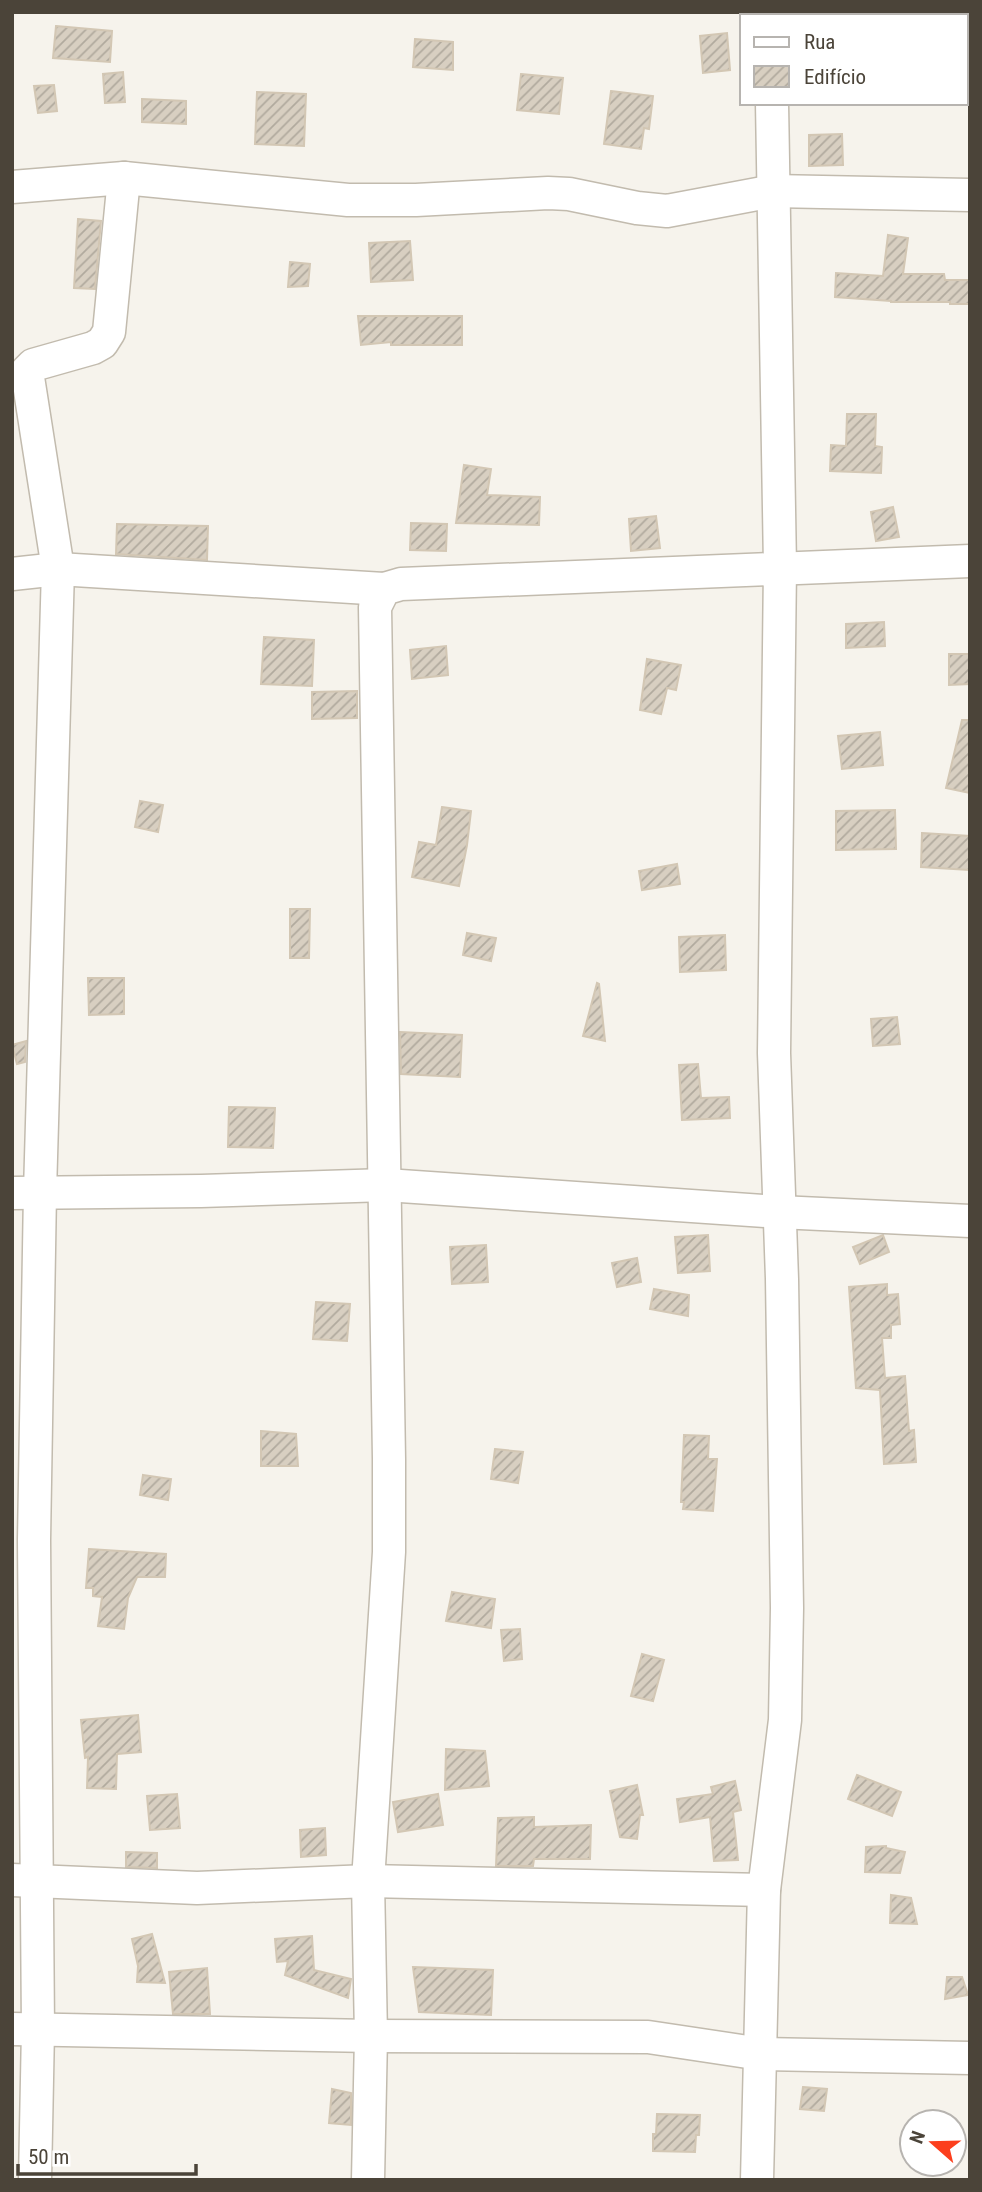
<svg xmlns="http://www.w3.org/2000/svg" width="982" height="2192" viewBox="0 0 982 2192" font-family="'Roboto Condensed',sans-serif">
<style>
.building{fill:url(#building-hatch);stroke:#d3c7b4;stroke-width:2}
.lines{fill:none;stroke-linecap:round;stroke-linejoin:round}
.minor-casing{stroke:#c2bbae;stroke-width:35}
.minor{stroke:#fff;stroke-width:32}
</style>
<defs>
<pattern id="building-hatch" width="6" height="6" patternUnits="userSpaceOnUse" patternTransform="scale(1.75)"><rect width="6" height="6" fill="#d8cfc1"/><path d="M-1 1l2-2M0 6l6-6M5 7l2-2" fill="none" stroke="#b1aa9e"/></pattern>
</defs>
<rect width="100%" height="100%" fill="#f6f3ec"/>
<g class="building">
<polygon points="56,26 112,31 110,62 53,58"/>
<polygon points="727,33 730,70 703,73 700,36"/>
<polygon points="415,39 453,42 453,70 413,67"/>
<polygon points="123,72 125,102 105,103 103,74"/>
<polygon points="521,74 563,78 559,114 517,110"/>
<polygon points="54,85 57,111 38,113 34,86"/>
<polygon points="611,91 653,96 649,129 644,128 641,149 604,144"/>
<polygon points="257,92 306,94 304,146 255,144"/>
<polygon points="142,99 186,101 186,124 142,122"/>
<polygon points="842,134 843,165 809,166 809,135"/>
<polygon points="78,219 101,221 95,289 74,288"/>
<polygon points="888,235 908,238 903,274 944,274 945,280 970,280 970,304 950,304 950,302 891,302 891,301 835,297 836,273 883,276"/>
<polygon points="410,241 413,280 371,282 369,243"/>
<polygon points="290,262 310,264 308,286 288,287"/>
<polygon points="358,316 462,316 462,345 391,345 391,342 361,345"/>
<polygon points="847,414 876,414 875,446 882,447 881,473 830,471 831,445 846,446"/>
<polygon points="464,465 491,469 487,495 540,497 539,525 456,523"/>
<polygon points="893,507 899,537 876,541 871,512"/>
<polygon points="656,516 660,548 631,551 629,519"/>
<polygon points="411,523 447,524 446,551 410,550"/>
<polygon points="117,524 208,526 207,560 116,554"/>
<polygon points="884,622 885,646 846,648 846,624"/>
<polygon points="264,637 314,640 312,686 261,684"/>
<polygon points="446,646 448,675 412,679 410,650"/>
<polygon points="949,654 970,654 970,684 949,685"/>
<polygon points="647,659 681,665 676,690 667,688 661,714 640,710"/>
<polygon points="357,691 357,718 312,719 312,692"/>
<polygon points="962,720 970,720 970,793 946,788"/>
<polygon points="880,732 883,765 842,769 838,736"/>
<polygon points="140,801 163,805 158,832 135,827"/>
<polygon points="442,807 471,811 467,845 459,886 412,877 419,842 436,845"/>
<polygon points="895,810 896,849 836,850 836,811"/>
<polygon points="922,833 970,836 969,870 921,867"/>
<polygon points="677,864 680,884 642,890 639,871"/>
<polygon points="290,909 310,909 309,958 290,958"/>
<polygon points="467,933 496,938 491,961 463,955"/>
<polygon points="725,935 726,970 680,972 679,937"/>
<polygon points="88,978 124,978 124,1014 89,1015"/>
<polygon points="597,983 599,984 605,1041 583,1036"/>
<polygon points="897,1017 900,1044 873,1046 871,1019"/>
<polygon points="400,1032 462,1035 460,1077 401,1074"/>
<polygon points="26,1041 25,1062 17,1064 12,1045"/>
<polygon points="698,1064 701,1098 729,1097 730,1118 682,1120 679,1065"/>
<polygon points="229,1107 275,1108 273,1148 228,1147"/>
<polygon points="708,1235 710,1271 678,1273 675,1237"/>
<polygon points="883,1235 889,1252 860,1264 853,1247"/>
<polygon points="486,1245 488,1282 452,1284 450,1247"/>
<polygon points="637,1258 641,1282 617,1287 612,1263"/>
<polygon points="887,1284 887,1295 898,1294 900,1324 891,1325 891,1338 882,1338 885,1378 905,1376 909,1431 914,1430 916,1462 884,1464 880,1390 856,1388 849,1287"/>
<polygon points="654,1289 689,1295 688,1316 650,1309"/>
<polygon points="316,1302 350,1304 347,1341 313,1339"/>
<polygon points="261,1431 296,1434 298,1466 261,1466"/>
<polygon points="684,1435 709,1436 708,1459 717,1459 713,1511 683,1509 684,1502 681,1502"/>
<polygon points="495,1449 523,1452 518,1483 491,1479"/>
<polygon points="143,1475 171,1479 168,1500 140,1495"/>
<polygon points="89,1549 166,1554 165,1577 137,1577 128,1598 124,1629 98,1626 102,1597 93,1596 93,1588 86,1588"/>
<polygon points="452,1592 495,1599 491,1628 446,1621"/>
<polygon points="520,1629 522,1659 504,1661 501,1630"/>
<polygon points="642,1654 664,1660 653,1701 631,1696"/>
<polygon points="138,1715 141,1752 117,1754 116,1789 87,1788 88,1757 85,1758 81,1720"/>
<polygon points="446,1749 485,1751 489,1786 445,1790"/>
<polygon points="857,1775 901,1792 892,1816 848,1799"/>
<polygon points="735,1781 741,1810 733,1812 738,1860 714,1861 710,1817 680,1822 677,1799 713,1794 711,1787"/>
<polygon points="637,1785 643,1815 640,1815 637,1839 620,1837 610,1791"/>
<polygon points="177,1794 180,1828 150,1830 147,1796"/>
<polygon points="438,1794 443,1825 398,1832 393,1802"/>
<polygon points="534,1817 534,1827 591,1825 590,1859 534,1859 533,1866 496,1866 498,1818"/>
<polygon points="325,1828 326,1855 301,1857 300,1830"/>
<polygon points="886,1846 886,1848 905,1852 900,1873 865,1872 866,1847"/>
<polygon points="126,1852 157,1853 157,1868 126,1867"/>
<polygon points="891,1895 911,1898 917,1924 890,1923"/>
<polygon points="152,1934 165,1983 137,1982 138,1966 132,1939"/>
<polygon points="312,1936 314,1970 351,1979 348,1998 285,1975 288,1961 277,1962 275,1939"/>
<polygon points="413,1967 493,1970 491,2015 419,2012"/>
<polygon points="207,1968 210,2014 173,2014 169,1972"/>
<polygon points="947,1977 962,1977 968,1995 945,1999"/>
<polygon points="803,2087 827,2089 824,2111 800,2109"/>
<polygon points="332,2089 351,2093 351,2125 329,2123"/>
<polygon points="657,2114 700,2115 699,2135 696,2135 695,2152 653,2151 653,2134 656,2134"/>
</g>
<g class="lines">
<g class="minor-casing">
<g id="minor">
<polyline points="770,12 770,16"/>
<polyline points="12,187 124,178 348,200 416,200 548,193 569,194 637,208 667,211 773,191 970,195"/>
<polyline points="12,574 58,569 384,589"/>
<polyline points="12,1193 201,1191 386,1185 779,1212 970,1221"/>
<polyline points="12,1880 197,1888 368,1881 764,1890"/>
<polyline points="12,2029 371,2036 648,2037 761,2054 970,2058"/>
<polyline points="35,2180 38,2029 34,1540 40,1192 58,569 27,371 33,365 93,348 102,343 109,332 124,178"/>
<polyline points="368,2180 371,2036 368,1881 389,1552 389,1459 375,607 384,589 401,584 970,561"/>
<polyline points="757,2180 764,1890 785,1720 787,1608 782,1279 774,1053 780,567 772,103"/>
</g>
</g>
<use href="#minor" class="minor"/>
</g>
<rect width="982" height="2192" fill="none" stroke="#4b4439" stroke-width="28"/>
<rect x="740" y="14" width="228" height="91" fill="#ffffff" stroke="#b7b4b0" stroke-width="2"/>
<rect x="754" y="37" width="35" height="10" fill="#ffffff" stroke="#b7b4b0" stroke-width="2"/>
<text x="804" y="49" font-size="21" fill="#4b4439">Rua</text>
<rect x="754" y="66" width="35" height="21" fill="url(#building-hatch)" stroke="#b7b4b0" stroke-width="2"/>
<text x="804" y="84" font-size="21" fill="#4b4439">Edifício</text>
<g transform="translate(933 2143) rotate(290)"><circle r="33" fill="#ffffff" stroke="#b7b4b0" stroke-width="2"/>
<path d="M0-5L12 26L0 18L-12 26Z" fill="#fc3f1d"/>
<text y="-10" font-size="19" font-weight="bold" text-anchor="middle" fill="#4b4439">N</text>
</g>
<path d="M18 2164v10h178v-10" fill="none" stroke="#4b4439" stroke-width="3.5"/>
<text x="28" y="2164" font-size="21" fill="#4b4439" stroke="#ffffff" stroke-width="5" paint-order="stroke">50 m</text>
</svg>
